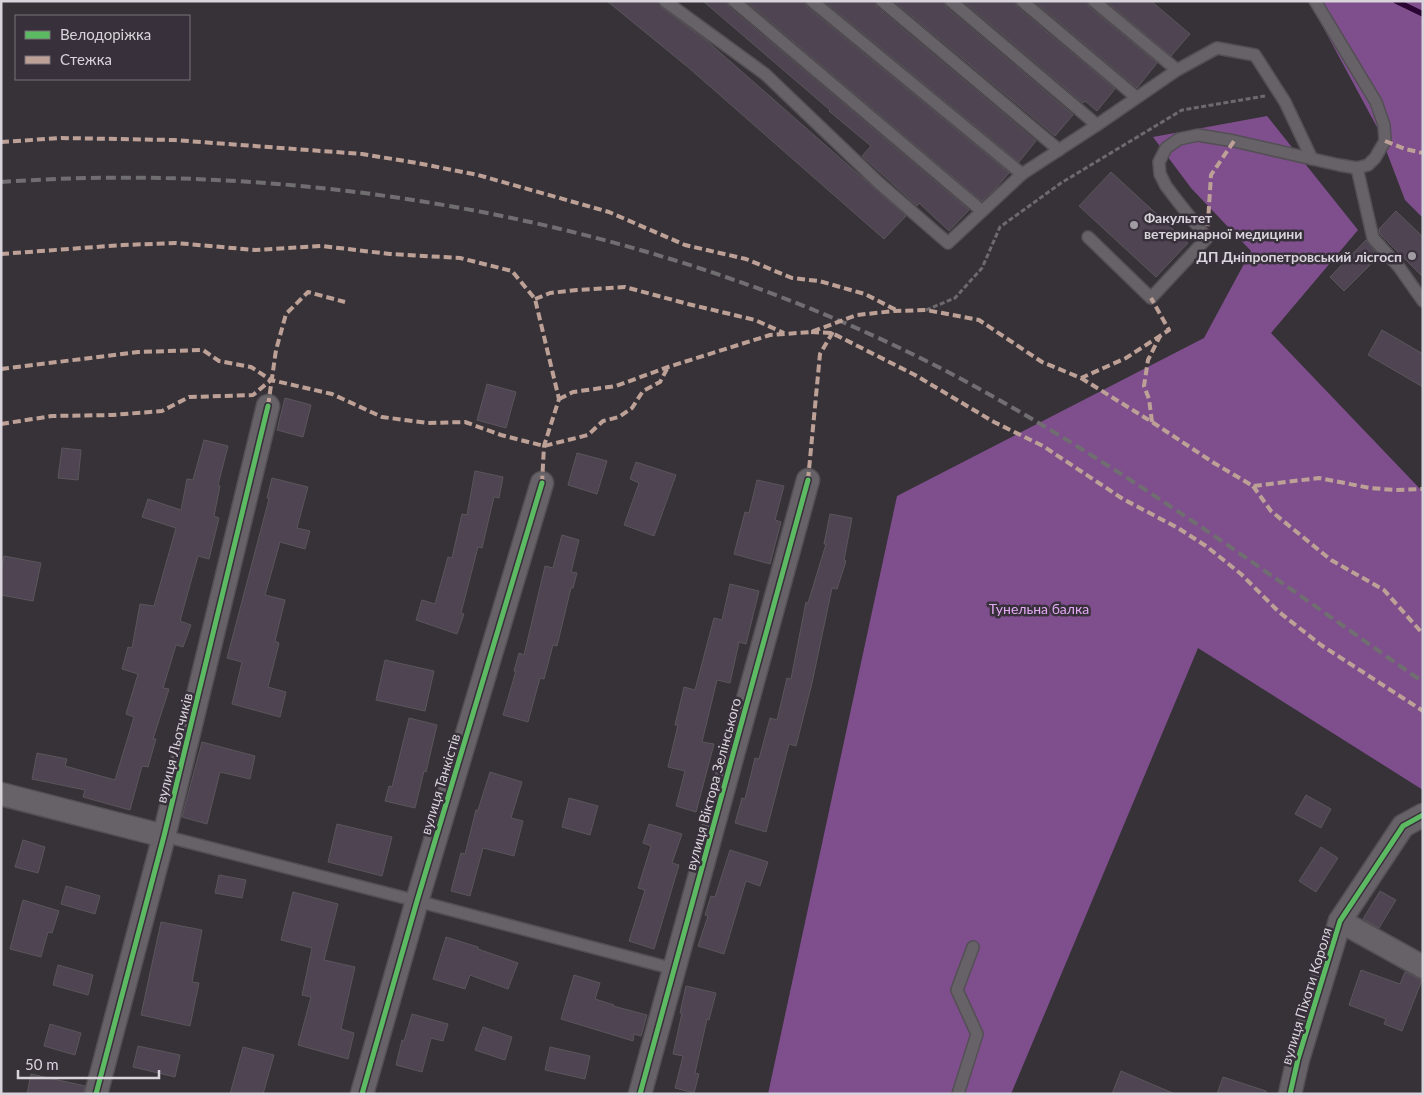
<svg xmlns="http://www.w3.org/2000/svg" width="1424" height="1095" viewBox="0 0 1424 1095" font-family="Lato,sans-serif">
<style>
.forest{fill:#7f4f8d}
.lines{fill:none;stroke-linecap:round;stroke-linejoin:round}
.stream{stroke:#2a0533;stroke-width:5.5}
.building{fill:#4f4452;stroke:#5a565b}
.lane-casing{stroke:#534f54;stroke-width:14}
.street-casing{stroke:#534f54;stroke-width:25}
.path{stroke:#6d6a6e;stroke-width:3;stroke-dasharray:5 2.5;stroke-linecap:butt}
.lane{stroke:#666267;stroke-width:11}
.street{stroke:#666267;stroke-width:22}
.rail{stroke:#706e71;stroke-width:4;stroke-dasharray:10 5;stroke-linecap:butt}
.quiet{stroke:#bda197;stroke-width:4;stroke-dasharray:8 4;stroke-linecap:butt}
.cycleway-casing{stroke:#38303a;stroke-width:8}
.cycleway{stroke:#5cba63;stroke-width:5}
.poi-dot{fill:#a09ba2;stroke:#38303a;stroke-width:2}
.labels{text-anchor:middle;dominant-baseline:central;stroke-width:5;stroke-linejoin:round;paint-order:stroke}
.poi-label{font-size:14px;font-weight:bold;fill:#d9d4db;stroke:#38303a;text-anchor:start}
.park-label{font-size:14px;fill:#e3a9f4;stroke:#38303a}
.street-label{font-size:14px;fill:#d9d4db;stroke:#38303a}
</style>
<rect width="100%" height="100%" fill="#373238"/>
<g class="forest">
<polygon points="1309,1 1423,1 1423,218 1405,200 1378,129"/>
<polygon points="1267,116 1358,230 1271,333 1423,492 1423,790 1198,648 1011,1094 768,1094 897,496 1204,338 1251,251 1191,188 1153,137"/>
</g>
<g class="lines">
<polyline class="stream" points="1396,1 1423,14"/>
</g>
<g class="building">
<polygon points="607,1 658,1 661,7 707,41 906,216 884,239 689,68"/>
<polygon points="703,1 727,1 729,7 969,210 949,231 919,203 917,206 862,156 871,146 829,111 830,110"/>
<polygon points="746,1 805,1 807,7 1009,173 996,188 982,201 979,199"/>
<polygon points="824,1 875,1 877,7 1036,141 1019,162"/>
<polygon points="894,1 944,1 946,7 1073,115 1055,136"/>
<polygon points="963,1 1015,1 1017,7 1115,89 1097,111 1085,101 1083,103"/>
<polygon points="1034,1 1087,1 1089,7 1157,63 1137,88"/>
<polygon points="1106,1 1151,1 1190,34 1171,56"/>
<polygon points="1111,172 1188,243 1156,277 1079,206"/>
<polygon points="1396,211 1423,237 1423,277 1380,234 1379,229"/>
<polygon points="1366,240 1379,256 1344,291 1330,277"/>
<polygon points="1382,330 1423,354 1423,387 1368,355"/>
<polygon points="487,384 516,392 506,428 477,420"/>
<polygon points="285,398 311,405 303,437 277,430"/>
<polygon points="204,440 228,446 218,485 220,486 214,516 219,518 209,559 198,556 180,621 191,625 183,647 176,645 163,688 169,689 153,739 156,739 148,767 142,766 130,810 83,797 85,790 32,779 37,753 67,759 65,766 115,780 134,717 126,714 138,674 122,669 128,647 132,648 140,604 154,606 176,528 142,517 148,499 181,510 187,479 193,480"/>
<polygon points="62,448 81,450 78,480 58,478"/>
<polygon points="577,453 607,461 597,494 568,485"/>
<polygon points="636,462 676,475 654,536 624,525 639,483 630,479"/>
<polygon points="475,471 503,477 499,498 494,497 482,548 478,547 461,613 464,614 457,634 416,620 422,600 435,604 448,557 452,558 462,514 467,515"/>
<polygon points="272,478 308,487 297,528 310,531 305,549 280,542 265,595 285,600 275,641 279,643 268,687 286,692 280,717 232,704 242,662 227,658 269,499 267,498"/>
<polygon points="757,480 784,486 775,520 781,522 770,564 734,554 745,512 749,513"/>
<polygon points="830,514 852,518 844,560 846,561 837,589 832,588 812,683 796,746 789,744 766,832 735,823 742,798 745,799 755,758 759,759 770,718 777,720 787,678 791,679 806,602 808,603 826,544 824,544"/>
<polygon points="562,535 579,540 571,572 577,573 573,588 571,588 557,646 553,645 544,679 540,678 528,722 503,715 516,671 514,671 519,653 524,655 545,566 553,568"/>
<polygon points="4,556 41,563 33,601 1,595 1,571"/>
<polygon points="730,584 759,591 746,644 739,642 730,683 717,680 702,742 714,744 696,812 676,806 685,771 668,767 678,725 675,725 684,687 695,690 714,618 722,620"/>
<polygon points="385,660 434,671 425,711 376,700"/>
<polygon points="409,718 437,725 426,772 424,771 415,808 385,801 389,786 392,787"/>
<polygon points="202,742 255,756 250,779 220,772 207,824 182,817"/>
<polygon points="490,772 522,782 511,818 523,821 514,856 483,848 470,896 451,891 461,853 465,854 476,810 478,810"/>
<polygon points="1306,795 1331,809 1321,828 1295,814"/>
<polygon points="569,798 598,806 590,835 562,827"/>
<polygon points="337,824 392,837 382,876 328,862"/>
<polygon points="649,824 682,834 672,863 679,865 654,949 629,941 645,890 638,888 651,846 643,843"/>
<polygon points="23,840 45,847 38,873 15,867"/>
<polygon points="1321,847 1338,858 1316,892 1299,881"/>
<polygon points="730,850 768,862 760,886 746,881 724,954 698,946 708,916 705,915 711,896 715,897"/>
<polygon points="219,875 246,880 242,898 215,893"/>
<polygon points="66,886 100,896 95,914 61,904"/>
<polygon points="1380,891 1396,900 1379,928 1363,919"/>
<polygon points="293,892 338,904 324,960 355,967 341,1029 354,1033 348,1059 298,1045 311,997 302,995 312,948 281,940"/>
<polygon points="23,900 59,911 52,933 48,932 41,957 10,949"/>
<polygon points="161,922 202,930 192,982 199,983 190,1026 141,1015"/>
<polygon points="446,937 478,947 478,949 518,963 508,989 470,975 465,989 433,979"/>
<polygon points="58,965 93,975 88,995 53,985"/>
<polygon points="1361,970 1400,984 1405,972 1417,978 1422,980 1402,1031 1384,1024 1386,1019 1349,1005"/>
<polygon points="574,975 600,983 595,999 614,1005 613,1006 647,1015 641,1036 634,1034 633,1041 561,1019"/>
<polygon points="686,986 716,993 709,1020 707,1019 695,1073 699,1074 694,1093 675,1088 683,1056 673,1054 682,1013 680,1013"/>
<polygon points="412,1014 448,1024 443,1041 431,1038 422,1072 396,1065 402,1040 404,1041"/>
<polygon points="50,1024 81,1033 75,1055 44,1046"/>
<polygon points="483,1027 512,1037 505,1060 475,1050"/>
<polygon points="138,1046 180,1055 175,1077 133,1067"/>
<polygon points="243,1047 274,1055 263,1094 230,1094"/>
<polygon points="550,1047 590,1056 585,1079 545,1070"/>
<polygon points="1121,1071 1175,1094 1112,1094"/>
<polygon points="31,1074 85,1086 83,1094 27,1094"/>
<polygon points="1223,1077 1266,1091 1266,1094 1217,1094"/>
</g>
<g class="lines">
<g class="lane-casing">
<g id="lane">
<polyline points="665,1 765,74 879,183 948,243 1022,174 1097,125 1177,70 1217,48 1255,55 1285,102 1312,159"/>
<polyline points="734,1 982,211"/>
<polyline points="812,1 1022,174"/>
<polyline points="882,1 1059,150"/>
<polyline points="951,1 1097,125"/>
<polyline points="1022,1 1136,97"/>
<polyline points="1094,1 1177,70"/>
<polyline points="1357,168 1373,238 1399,267 1423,301"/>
<polyline points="1088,237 1151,298 1207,238 1179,203 1166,186 1160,174 1159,162 1166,148 1179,139 1198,135 1234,141 1339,165 1357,168 1368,165 1375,158 1385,141 1384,125 1376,102 1315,1"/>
<polyline points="164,836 417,901 674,969"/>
<polyline points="958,1094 977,1034 957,990 973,947"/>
</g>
</g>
<g class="street-casing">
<g id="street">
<polyline points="1,794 164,836"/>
<polyline points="1340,921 1423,967"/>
<polyline points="96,1094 164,836 268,406"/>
<polyline points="362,1094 417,901 542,483"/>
<polyline points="640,1094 808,480"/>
<polyline points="1290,1094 1298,1059 1340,921 1403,826 1423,815"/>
</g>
</g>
<polyline class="path" points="926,310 955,298 982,268 1000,227 1061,183 1182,110 1265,96"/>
<use href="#lane" class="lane"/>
<use href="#street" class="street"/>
<path class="rail" d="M1,182C330,159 686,228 976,387C1132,473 1277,580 1423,682"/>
<g class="quiet">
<polyline points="1385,141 1405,149 1423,153"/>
<polyline points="1,142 61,138 174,140 362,154 417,163 478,175 609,212 685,245 746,259 792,278 819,281 865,294 898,311"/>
<polyline points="1207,238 1211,175 1234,141"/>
<polyline points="1,254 123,245 176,243 255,250 322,246 390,254 460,258 512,271 535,299 559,399 544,446 542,483"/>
<polyline points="535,299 550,293 577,290 625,287 688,304 755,320 784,333"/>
<polyline points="811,332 832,333 915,375 994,422 1043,446 1123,499 1178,528 1206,546 1241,574 1279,612 1321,645 1423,711"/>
<polyline points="1,369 138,352 203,350 219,361 251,367 271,380"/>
<polyline points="1081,378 1152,422 1214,463 1253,486 1319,478 1370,488 1395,490 1423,489"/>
<polyline points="559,399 573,392 616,386 668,367 770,335 811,332 857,315 894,311 926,310 979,320 1042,362 1081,378 1126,358 1169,330 1151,298"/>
<polyline points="268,406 276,350 286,314 308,292 345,302"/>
<polyline points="1152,422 1149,399 1144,386 1148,360 1160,336"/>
<polyline points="1,424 52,416 112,415 162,411 189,397 253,395 271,380 332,394 382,417 428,423 465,422 501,435 544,446 588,435 603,421 619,417 632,408 643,391 660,382 668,367"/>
<polyline points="808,480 820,354 834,330"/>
<polyline points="1253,486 1271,511 1331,560 1384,590 1423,634"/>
</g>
<g class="cycleway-casing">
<g id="cycleway">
<polyline points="96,1094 164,836 268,406"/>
<polyline points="362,1094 417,901 542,483"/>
<polyline points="640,1094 808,480"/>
<polyline points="1290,1094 1298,1059 1340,921 1403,826 1423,815"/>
</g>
</g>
<use href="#cycleway" class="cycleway"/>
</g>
<g class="poi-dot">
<circle cx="1134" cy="225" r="5"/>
<circle cx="1412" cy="256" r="5"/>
</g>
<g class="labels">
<g class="poi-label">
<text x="1144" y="217">Факультет<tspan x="1144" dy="16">ветеринарної медицини</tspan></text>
<text x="1402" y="256" text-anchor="end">ДП Дніпропетровський лісгосп</text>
</g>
<g class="park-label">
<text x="1039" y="608">Тунельна балка</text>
</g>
<g class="street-label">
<text transform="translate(174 748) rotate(-76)">вулиця Льотчиків</text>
<text transform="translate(440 784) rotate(-73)">вулиця Танкістів</text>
<text transform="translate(713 784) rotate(-75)">вулиця Віктора Зелінського</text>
<text transform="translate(1306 996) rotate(-73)">вулиця Піхоти Короля</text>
</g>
</g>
<rect width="1424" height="1095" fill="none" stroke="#d9d4db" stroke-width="5"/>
<rect x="15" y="15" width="175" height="65" fill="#38303a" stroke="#78727a"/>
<rect x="25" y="31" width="25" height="8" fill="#5cba63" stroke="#78727a"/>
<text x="60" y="40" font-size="15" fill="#d9d4db">Велодоріжка</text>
<rect x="25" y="56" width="25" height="8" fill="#bda197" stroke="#78727a"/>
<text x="60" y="65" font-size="15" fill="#d9d4db">Стежка</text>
<path d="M18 1070v8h141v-8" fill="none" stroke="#d9d4db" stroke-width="2.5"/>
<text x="25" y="1070" font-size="15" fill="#d9d4db" stroke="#38303a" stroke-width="4" paint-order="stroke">50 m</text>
</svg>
